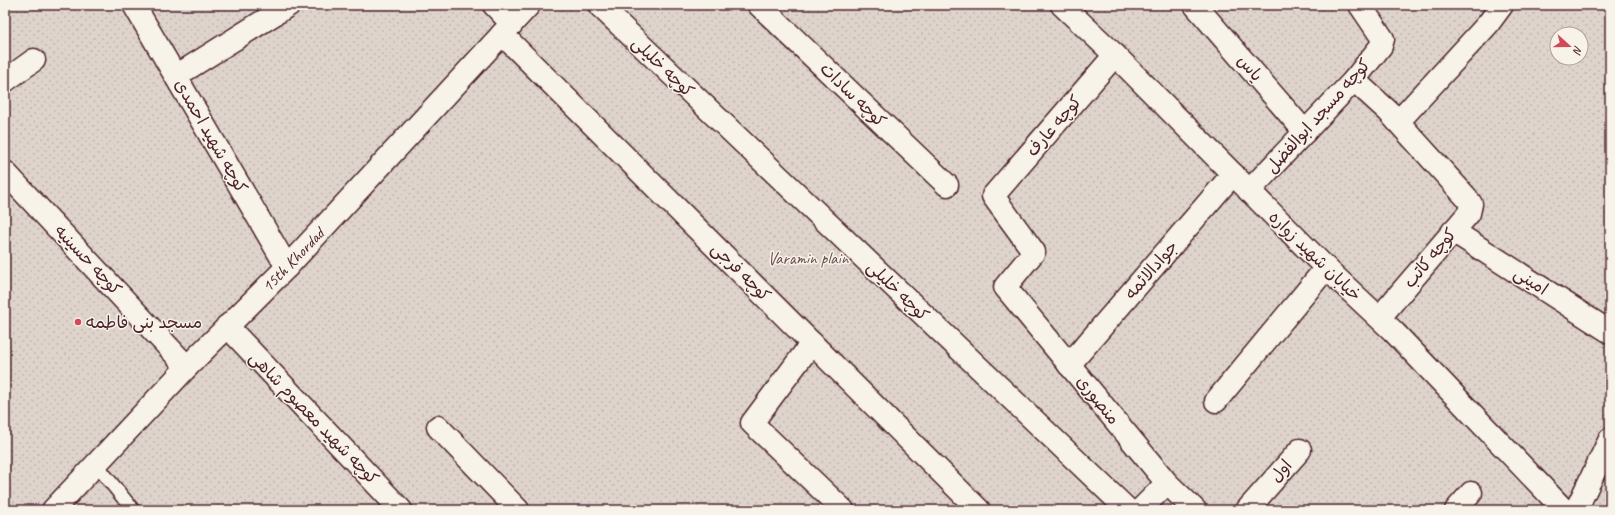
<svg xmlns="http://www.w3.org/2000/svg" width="1615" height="515" viewBox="0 0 1615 515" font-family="Caveat,'Playpen Sans Arabic',sans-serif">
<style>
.grass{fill:url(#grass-dots);stroke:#947a7c;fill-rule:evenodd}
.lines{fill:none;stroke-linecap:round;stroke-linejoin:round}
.lane-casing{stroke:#4a1f2b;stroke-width:16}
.street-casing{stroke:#4a1f2b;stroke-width:25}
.secondary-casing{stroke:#4a1f2b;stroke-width:25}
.primary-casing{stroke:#4a1f2b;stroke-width:25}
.lane{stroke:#f7f3e8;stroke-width:13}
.street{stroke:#f7f3e8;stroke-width:22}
.secondary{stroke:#f7f3e8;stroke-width:22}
.primary{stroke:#f7f3e8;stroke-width:22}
.poi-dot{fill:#d1495b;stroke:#f7f3e8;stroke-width:1.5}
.labels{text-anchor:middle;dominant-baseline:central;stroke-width:3;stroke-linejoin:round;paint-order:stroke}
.street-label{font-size:17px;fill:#4a1f2b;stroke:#f7f3e8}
.park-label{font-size:17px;fill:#6f4c53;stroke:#f7f3e8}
.poi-label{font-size:17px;fill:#4a1f2b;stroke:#f7f3e8;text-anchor:start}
</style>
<defs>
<pattern id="grass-dots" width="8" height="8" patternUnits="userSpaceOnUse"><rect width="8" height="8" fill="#ded4cc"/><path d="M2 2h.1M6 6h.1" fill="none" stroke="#c0b6af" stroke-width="1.8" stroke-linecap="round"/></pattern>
</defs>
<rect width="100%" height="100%" fill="#f7f3e8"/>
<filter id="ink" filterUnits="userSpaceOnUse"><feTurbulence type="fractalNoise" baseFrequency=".025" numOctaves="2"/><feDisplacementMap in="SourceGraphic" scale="8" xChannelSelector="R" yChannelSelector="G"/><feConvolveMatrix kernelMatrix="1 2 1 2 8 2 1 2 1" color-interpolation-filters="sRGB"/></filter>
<g filter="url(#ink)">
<path class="grass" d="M5,5H1610V510H5ZM1557,34H1581V58H1557Z"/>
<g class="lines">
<g class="lane-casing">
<polyline id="lane" points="96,464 133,510"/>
</g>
<g class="street-casing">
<g id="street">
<polyline points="134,5 287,267"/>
<polyline points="494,5 512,24"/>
<polyline points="599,5 1128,510"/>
<polyline points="759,5 947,185"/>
<polyline points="1195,5 1305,132"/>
<polyline points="502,34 979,510"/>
<polyline points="1115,55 993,196 1034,252 1005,287 1167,483 1195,510"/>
<polyline points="176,76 289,5"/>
<polyline points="1354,80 1389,112 1466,197 1471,204 1469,213 1386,310"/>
<polyline points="5,81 34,60"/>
<polyline points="1398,122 1488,24 1502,5"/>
<polyline points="5,172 187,367"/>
<polyline points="1249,191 1354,80 1381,46 1383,39 1360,5"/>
<polyline points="1453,231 1610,332"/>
<polyline points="227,326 401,510"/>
<polyline points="812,343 752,423 843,510"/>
<polyline points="1069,365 1233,174"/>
<polyline points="1216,401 1326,268"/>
<polyline points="438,427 518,510"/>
<polyline points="1140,510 1167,483"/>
<polyline points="1247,510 1300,450"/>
<polyline points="1456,510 1471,493"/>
<polyline points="1576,510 1610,439"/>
</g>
</g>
<g class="secondary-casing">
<polyline id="secondary" points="1062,5 1115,55 1326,268 1393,331 1564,510"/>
</g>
<g class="primary-casing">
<polyline id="primary" points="53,510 187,367 287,267 529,5"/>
</g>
<use href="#lane" class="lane"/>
<use href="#street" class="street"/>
<use href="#secondary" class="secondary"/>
<use href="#primary" class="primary"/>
</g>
</g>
<circle class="poi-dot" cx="78" cy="322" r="4"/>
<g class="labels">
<g class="street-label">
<text transform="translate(663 67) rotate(44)">کوچه خلیلی</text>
<text transform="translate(1250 68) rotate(49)">یاس</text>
<text transform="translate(853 95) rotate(44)">کوچه سادات</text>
<text transform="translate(1318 116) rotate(-48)">کوچه مسجد ابوالفضل</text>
<text transform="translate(1054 126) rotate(-49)">کوچه عارف</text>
<text transform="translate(211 136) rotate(60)">کوچه شهید احمدی</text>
<text transform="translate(1315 256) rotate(44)">خیابان شهید زواره</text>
<text transform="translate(1430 258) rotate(-50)">کوچه کاتب</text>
<text transform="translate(88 260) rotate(47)">کوچه حسینیه</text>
<text transform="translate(293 260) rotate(-46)">15th Khordad</text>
<text transform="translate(1151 270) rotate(-49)">جوادالائمه</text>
<text transform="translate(741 272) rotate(45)">کوچه فرجی</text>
<text transform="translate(1531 281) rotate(33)">امینی</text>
<text transform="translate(898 291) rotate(44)">کوچه خلیلی</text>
<text transform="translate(1098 400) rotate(51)">منصوری</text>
<text transform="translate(314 418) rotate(46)">کوچه شهید معصوم شاهی</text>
<text transform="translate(1281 471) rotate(-49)">اول</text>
</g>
<g class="park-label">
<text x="808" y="258">Varamin plain</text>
</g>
<g class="poi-label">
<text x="86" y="322">مسجد بنی فاطمه</text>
</g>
</g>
<rect width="1615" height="515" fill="none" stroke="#f7f3e8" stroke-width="20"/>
<rect x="10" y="10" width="1595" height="495" fill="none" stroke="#4a1f2b" stroke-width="1.5" filter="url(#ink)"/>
<g transform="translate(1569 46) rotate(111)"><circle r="19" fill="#f7f3e8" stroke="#b29e9c"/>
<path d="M0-3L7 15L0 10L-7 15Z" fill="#d1495b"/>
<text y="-6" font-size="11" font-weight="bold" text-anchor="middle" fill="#4a1f2b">N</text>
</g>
</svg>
